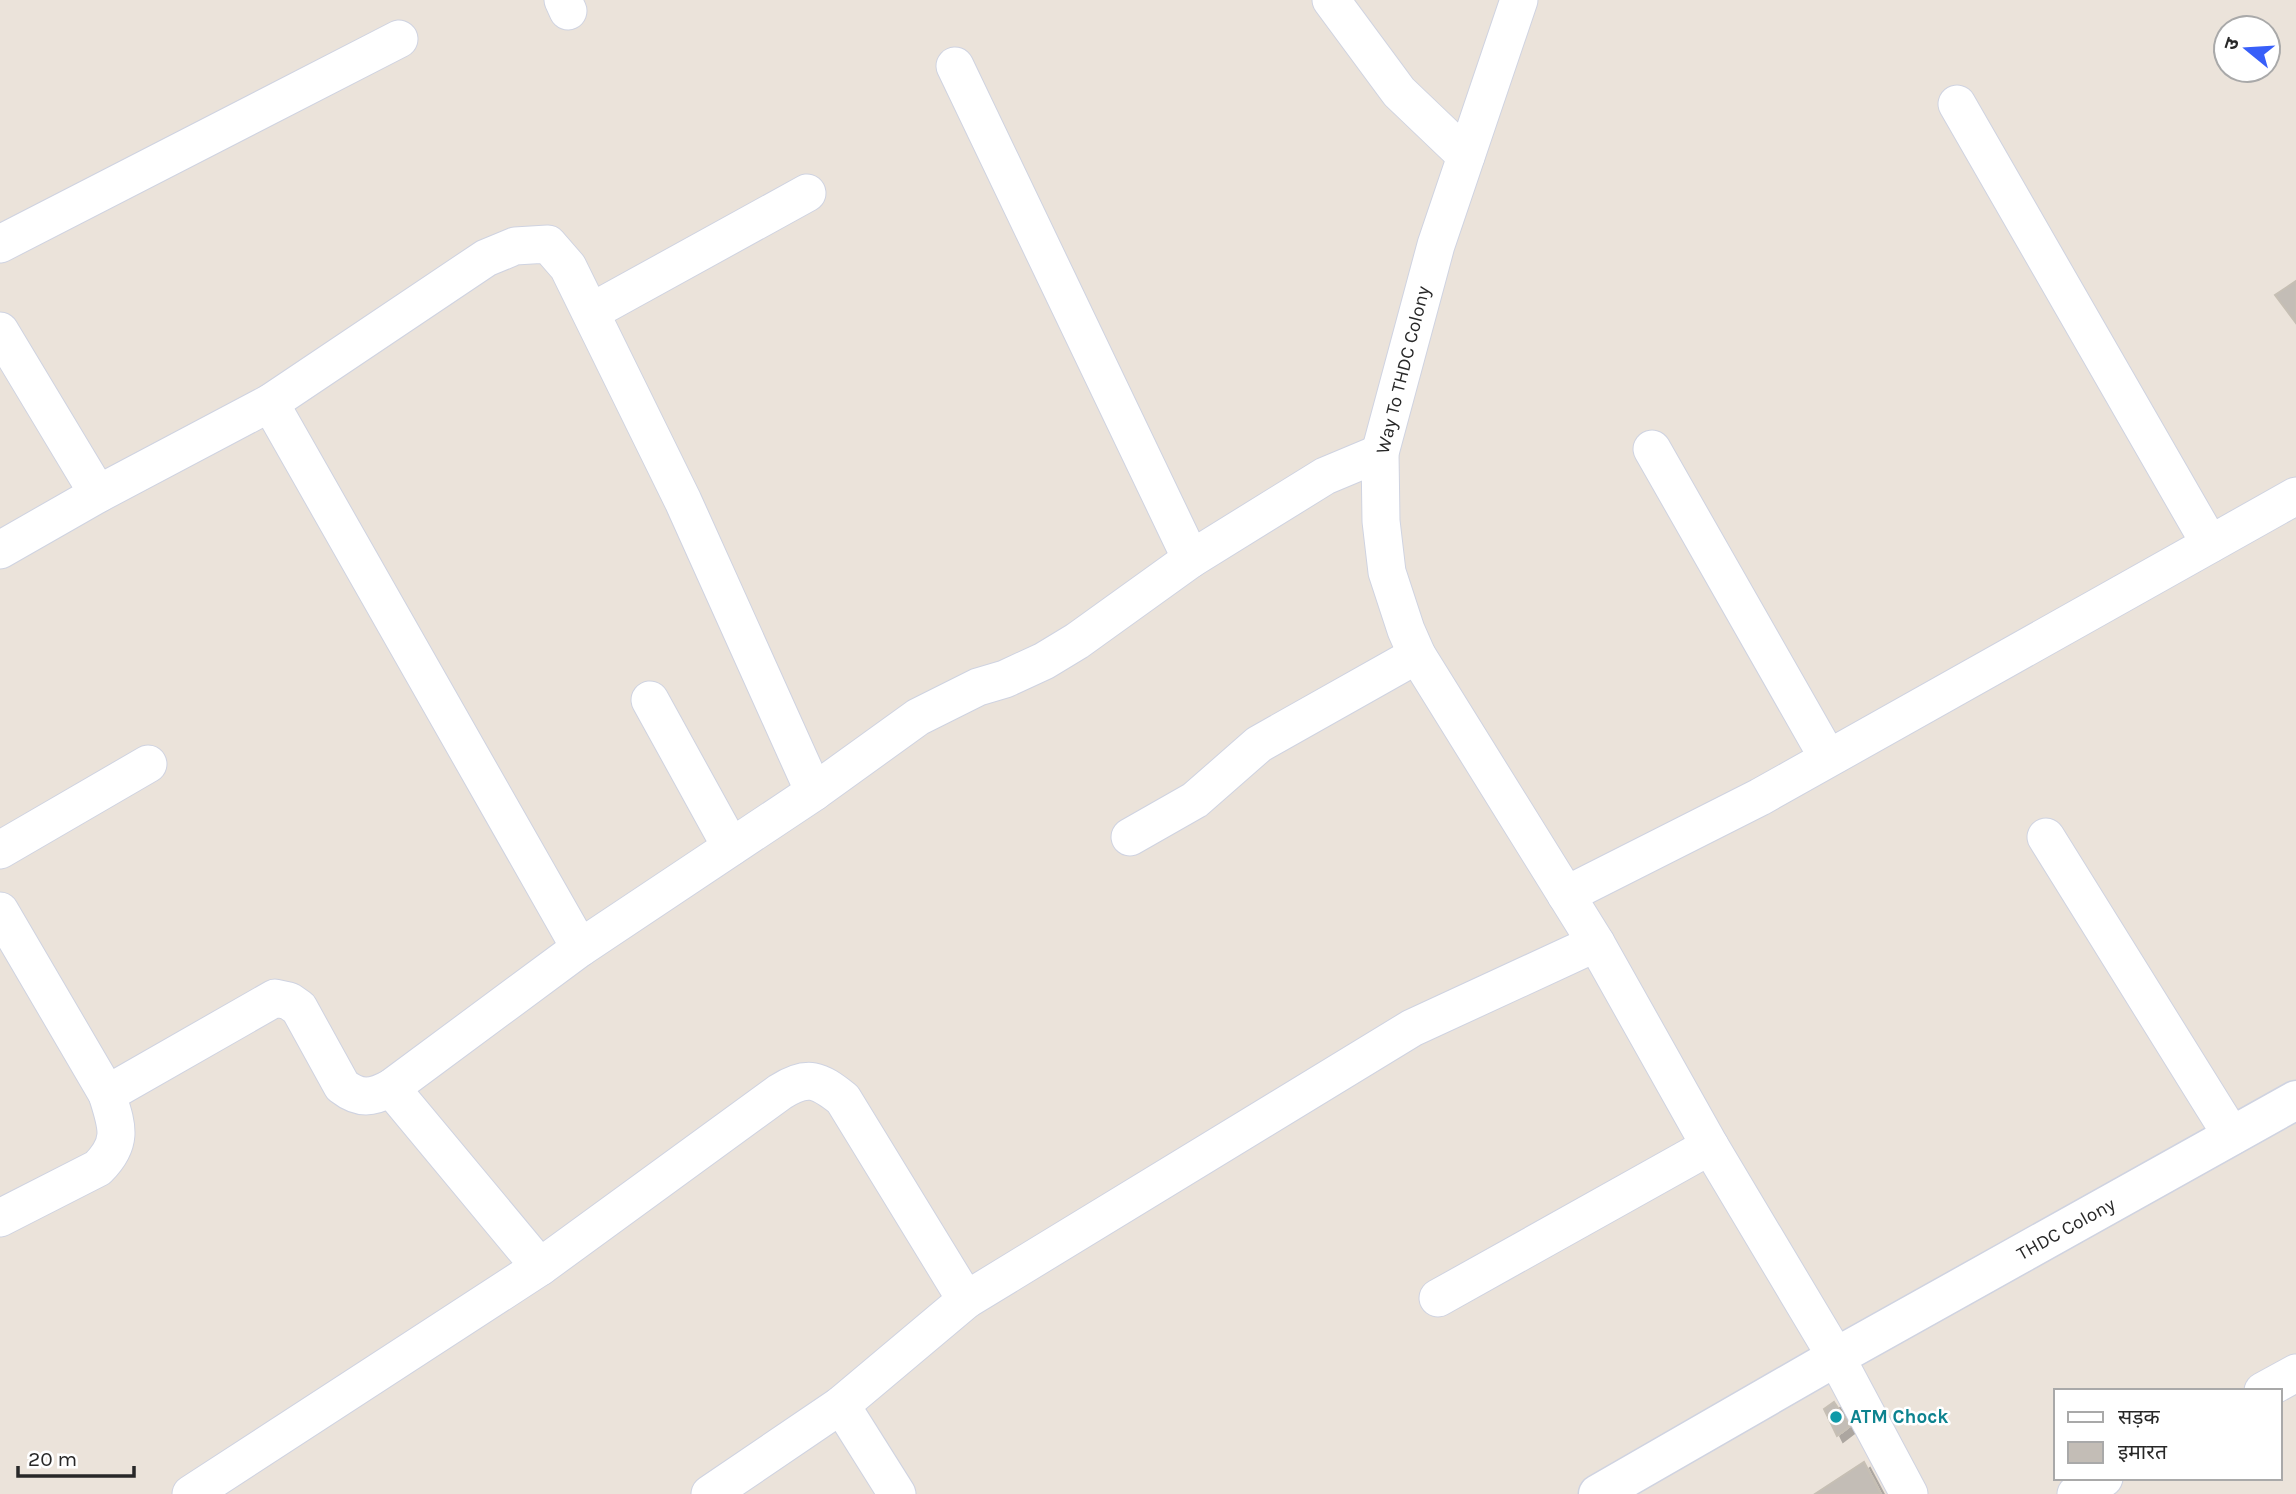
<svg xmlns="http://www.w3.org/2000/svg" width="2296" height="1494" viewBox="0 0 2296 1494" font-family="Karla,'Noto Sans Devanagari',sans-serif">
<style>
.building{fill:#c3bdb6;stroke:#c6bfb4;stroke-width:2;filter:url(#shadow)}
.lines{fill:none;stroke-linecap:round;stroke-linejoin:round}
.street-casing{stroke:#cfd3e1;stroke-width:39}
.secondary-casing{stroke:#cfd3e1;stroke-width:41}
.street{stroke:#fff;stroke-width:37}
.secondary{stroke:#fff;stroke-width:38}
.culture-dot{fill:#0f9aa8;stroke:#fff;stroke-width:2.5}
.labels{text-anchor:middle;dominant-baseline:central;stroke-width:5;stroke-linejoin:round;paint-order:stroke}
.street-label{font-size:19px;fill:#282828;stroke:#fff}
.culture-label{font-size:19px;font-weight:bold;fill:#0d838f;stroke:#fff;text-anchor:start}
</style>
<defs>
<filter id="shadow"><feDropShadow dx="6" dy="6" stdDeviation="0" flood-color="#0004"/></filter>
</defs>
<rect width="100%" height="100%" fill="#ebe3da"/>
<g class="building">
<polygon points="2296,281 2296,323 2275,295"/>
<polygon points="1834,1402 1850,1426 1837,1436 1824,1409"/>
<polygon points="1864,1462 1881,1494 1815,1494"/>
</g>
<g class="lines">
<g class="street-casing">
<g id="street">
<polyline points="563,0 568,11"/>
<polyline points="1331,0 1399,92 1466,156"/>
<polyline points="1519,0 1436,245 1380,453 1381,521 1387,572 1406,630 1417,655 1596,943 1710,1146 1836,1357 1909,1494"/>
<polyline points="955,66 1191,559"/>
<polyline points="1957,104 2210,544"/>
<polyline points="0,244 399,39"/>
<polyline points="591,312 807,193"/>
<polyline points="0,331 98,494"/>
<polyline points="270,403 580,948"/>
<polyline points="1652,449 1828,758"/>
<polyline points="0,550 98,494 270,403 486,258 515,246 548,244 568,267 683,501 814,792"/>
<polyline points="650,700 731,847"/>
<polyline points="1130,837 1195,800 1259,744 1417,655"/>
<polyline points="2046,837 2232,1136"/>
<polyline points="0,850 148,764"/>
<polyline points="1566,895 1760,797 2296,496"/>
<path d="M0,911L107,1094C117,1126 124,1142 98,1168L0,1218"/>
<path d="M391,1088L540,1267L780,1092C808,1074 819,1080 843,1099L966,1300"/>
<path d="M107,1094L275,998L289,1001L299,1008L342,1086C360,1100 372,1098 391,1088L580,948L814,792L918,717L978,687L1005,679L1044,661L1077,641L1191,559L1325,476L1380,453"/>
<polyline points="1438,1298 1710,1146"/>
<polyline points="2263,1391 2296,1373"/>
<polyline points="841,1405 897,1494"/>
<polyline points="191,1494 540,1267"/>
<polyline points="710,1494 841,1405 966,1300 1412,1028 1596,943"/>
<polyline points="2076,1494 2104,1478"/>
</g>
</g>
<g class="secondary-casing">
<polyline id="secondary" points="1598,1494 1836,1357 2296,1100"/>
</g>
<use href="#street" class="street"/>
<use href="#secondary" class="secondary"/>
</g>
<circle class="culture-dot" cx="1836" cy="1417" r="7"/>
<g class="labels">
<g class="street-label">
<text transform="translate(1403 370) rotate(-76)">Way To THDC Colony</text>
<text transform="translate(2066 1229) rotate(-29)">THDC Colony</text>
</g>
<g class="culture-label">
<text x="1850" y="1417">ATM Chock</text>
</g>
</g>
<rect x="2054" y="1389" width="228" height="91" fill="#ffffff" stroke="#a9a9a9" stroke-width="2"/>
<rect x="2068" y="1412" width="35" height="10" fill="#ffffff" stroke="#a9a9a9" stroke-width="2"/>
<text x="2118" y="1424" font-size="21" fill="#282828">सड़क</text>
<rect x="2068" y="1442" width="35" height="21" fill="#c3bdb6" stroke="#a9a9a9" stroke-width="2"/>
<text x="2118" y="1459" font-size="21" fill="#282828">इमारत</text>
<g transform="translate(2247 49) rotate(288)"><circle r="33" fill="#ffffff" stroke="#a9a9a9" stroke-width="2"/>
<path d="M0-5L12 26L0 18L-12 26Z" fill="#385ff9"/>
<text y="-10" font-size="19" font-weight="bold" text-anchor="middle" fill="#282828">उ</text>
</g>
<path d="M18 1466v10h116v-10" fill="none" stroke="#282828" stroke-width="3.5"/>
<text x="28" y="1466" font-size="21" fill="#282828" stroke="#ffffff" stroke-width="5" paint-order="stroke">20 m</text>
</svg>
